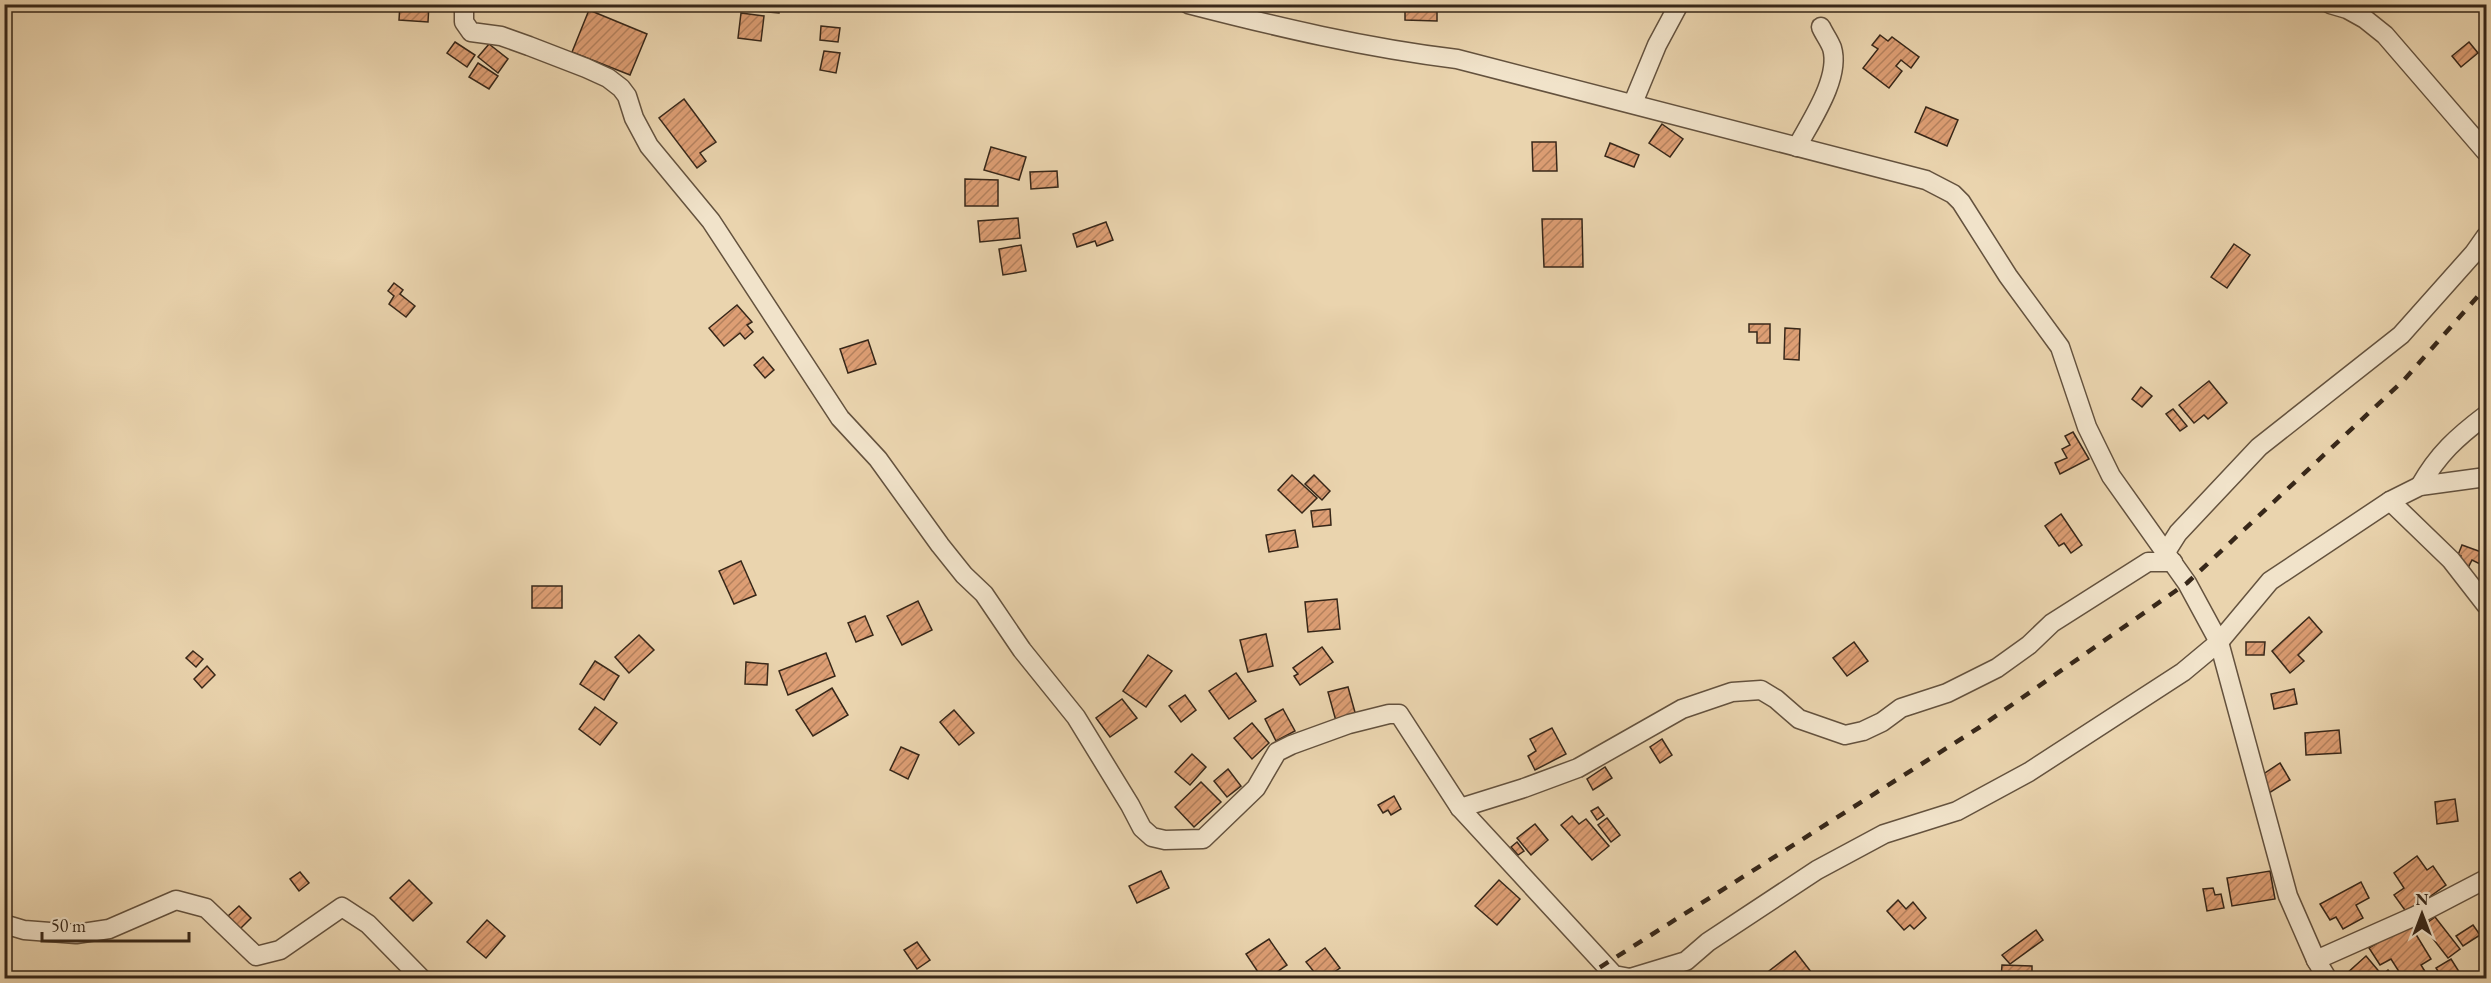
<svg xmlns="http://www.w3.org/2000/svg" width="2491" height="983" viewBox="0 0 2491 983" font-family="'EB Garamond',serif">
<style>
.building{fill:url(#building-hatch);stroke:#372719;stroke-width:1.5}
.lines{fill:none;stroke-linecap:round;stroke-linejoin:round}
.minor-casing{stroke:#64523e;stroke-width:21}
.minor{stroke:#f1e3ca;stroke-width:18}
.rail{stroke:#372719;stroke-width:4.5;stroke-dasharray:10 10;stroke-linecap:butt}
</style>
<defs>
<pattern id="building-hatch" width="6" height="6" patternUnits="userSpaceOnUse" patternTransform="scale(1.5)"><rect width="6" height="6" fill="#dd9e74"/><path d="M-1 1l2-2M0 6l6-6M5 7l2-2" fill="none" stroke="#b4815e"/></pattern>
</defs>
<rect width="100%" height="100%" fill="#ead4ae"/>
<filter id="stains"><feTurbulence type="fractalNoise" baseFrequency=".00333" numOctaves="4"/><feColorMatrix values="0 0 0 0 .2 0 0 0 0 .09 0 0 0 0 .02 0 0 0 .5 -.17"/></filter>
<radialGradient id="worn" r=".72"><stop offset=".6" stop-color="#630" stop-opacity="0"/><stop offset="1" stop-color="#630" stop-opacity=".3"/></radialGradient>
<g class="building">
<polygon points="400,4 429,4 428,22 399,20"/>
<polygon points="743,4 780,4 779,13 743,10"/>
<polygon points="1405,4 1437,4 1437,21 1405,20"/>
<polygon points="589,10 647,34 630,75 572,52"/>
<polygon points="741,13 764,16 761,41 738,38"/>
<polygon points="821,26 840,28 838,42 820,40"/>
<polygon points="1880,35 1888,41 1892,37 1919,57 1911,68 1901,60 1896,66 1902,71 1889,88 1863,68 1878,49 1872,45"/>
<polygon points="455,42 475,55 467,67 447,53"/>
<polygon points="2469,42 2478,53 2461,67 2452,56"/>
<polygon points="489,44 508,59 498,73 478,57"/>
<polygon points="824,51 840,53 836,73 820,70"/>
<polygon points="478,63 498,76 489,89 469,77"/>
<polygon points="684,99 716,142 700,153 706,161 697,168 659,118"/>
<polygon points="1926,107 1958,120 1947,146 1915,132"/>
<polygon points="1662,124 1683,139 1670,157 1649,143"/>
<polygon points="1532,142 1556,142 1557,171 1533,171"/>
<polygon points="1610,143 1639,155 1634,167 1605,156"/>
<polygon points="991,147 1026,157 1019,180 984,170"/>
<polygon points="1057,171 1058,187 1031,189 1030,172"/>
<polygon points="965,179 998,180 998,206 965,206"/>
<polygon points="1018,218 1020,238 980,242 978,221"/>
<polygon points="1542,219 1582,219 1583,267 1544,267"/>
<polygon points="1106,222 1113,240 1097,246 1095,241 1077,247 1073,234"/>
<polygon points="2234,244 2250,255 2227,288 2211,277"/>
<polygon points="1021,245 1026,271 1003,275 999,249"/>
<polygon points="394,283 403,290 400,294 415,306 406,317 389,304 394,296 388,291"/>
<polygon points="737,305 752,322 747,325 753,332 745,339 740,333 724,346 709,328"/>
<polygon points="1749,324 1770,324 1770,343 1757,343 1757,332 1749,332"/>
<polygon points="1785,328 1800,329 1799,360 1784,359"/>
<polygon points="868,340 876,364 848,373 840,349"/>
<polygon points="763,357 774,370 765,378 754,365"/>
<polygon points="2209,381 2227,403 2208,419 2204,415 2194,423 2179,405"/>
<polygon points="2141,387 2152,396 2142,407 2132,399"/>
<polygon points="2173,409 2187,426 2180,431 2166,414"/>
<polygon points="2073,432 2089,459 2060,474 2055,463 2067,458 2062,449 2070,445 2065,436"/>
<polygon points="1292,475 1317,498 1302,513 1278,490"/>
<polygon points="1314,475 1330,491 1322,500 1305,484"/>
<polygon points="1330,509 1331,525 1313,527 1311,511"/>
<polygon points="2061,514 2082,545 2071,553 2064,543 2059,546 2045,526"/>
<polygon points="1295,530 1298,547 1269,552 1266,535"/>
<polygon points="2462,545 2484,553 2480,564 2472,560 2468,568 2457,564 2461,556 2458,555"/>
<polygon points="741,561 756,595 734,604 719,571"/>
<rect x="532" y="586" width="30" height="22"/>
<polygon points="1337,599 1340,629 1308,632 1305,602"/>
<polygon points="918,601 932,630 902,645 887,616"/>
<polygon points="865,616 873,635 856,642 848,623"/>
<polygon points="2309,617 2322,632 2298,655 2304,661 2290,673 2272,651"/>
<polygon points="1266,634 1273,666 1248,672 1240,640"/>
<polygon points="639,635 654,650 629,673 615,657"/>
<polygon points="1854,642 1868,661 1847,676 1833,658"/>
<polygon points="2246,642 2265,642 2264,655 2246,655"/>
<polygon points="1322,647 1333,662 1300,685 1294,676 1298,674 1293,668"/>
<polygon points="193,651 203,659 196,667 186,658"/>
<polygon points="826,653 835,676 788,695 779,671"/>
<polygon points="1148,655 1172,671 1146,707 1123,691"/>
<polygon points="595,661 619,676 604,700 580,684"/>
<polygon points="746,662 768,664 767,685 745,684"/>
<polygon points="207,666 215,675 202,688 194,679"/>
<polygon points="1236,673 1256,701 1229,719 1209,691"/>
<polygon points="1348,687 1356,716 1336,721 1328,692"/>
<polygon points="832,688 848,715 813,736 796,710"/>
<polygon points="2294,689 2297,704 2274,709 2271,694"/>
<polygon points="1185,695 1196,710 1181,722 1169,706"/>
<polygon points="1122,699 1137,718 1110,737 1096,718"/>
<polygon points="595,707 617,723 600,745 579,729"/>
<polygon points="1283,709 1295,731 1276,741 1265,719"/>
<polygon points="954,710 974,733 959,745 940,722"/>
<polygon points="1252,723 1269,743 1252,759 1234,738"/>
<polygon points="1552,728 1566,754 1535,770 1528,756 1536,751 1530,739"/>
<polygon points="2339,730 2341,753 2306,755 2305,733"/>
<polygon points="1662,739 1672,755 1660,763 1650,747"/>
<polygon points="901,747 919,755 908,779 890,770"/>
<polygon points="1192,754 1206,767 1190,785 1175,772"/>
<polygon points="2280,763 2290,780 2269,793 2259,777"/>
<polygon points="1605,767 1612,778 1593,790 1587,779"/>
<polygon points="1228,769 1241,786 1227,797 1214,781"/>
<polygon points="1201,782 1221,802 1194,827 1175,807"/>
<polygon points="1394,796 1401,809 1391,815 1388,810 1383,813 1378,805"/>
<polygon points="2455,799 2458,821 2437,824 2435,802"/>
<polygon points="1598,807 1604,815 1597,820 1591,811"/>
<polygon points="1572,816 1579,824 1586,819 1609,846 1592,860 1561,825"/>
<polygon points="1607,818 1620,835 1611,842 1598,825"/>
<polygon points="1535,824 1548,840 1531,855 1517,838"/>
<polygon points="1517,842 1524,851 1518,855 1511,847"/>
<polygon points="2417,856 2427,870 2433,866 2446,885 2407,913 2394,895 2404,888 2394,873"/>
<polygon points="1161,871 1169,888 1137,903 1129,886"/>
<polygon points="2270,871 2275,899 2232,906 2227,878"/>
<polygon points="300,872 309,883 299,891 290,879"/>
<polygon points="409,880 432,903 413,921 390,898"/>
<polygon points="1499,880 1520,899 1497,925 1475,906"/>
<polygon points="2361,882 2369,898 2356,905 2363,918 2343,929 2336,917 2330,920 2320,904"/>
<polygon points="2213,888 2215,895 2221,894 2224,908 2207,911 2203,889"/>
<polygon points="1898,900 1906,909 1913,902 1926,918 1914,929 1910,925 1904,930 1887,911"/>
<polygon points="239,906 251,918 240,929 228,916"/>
<polygon points="2435,917 2460,949 2448,958 2423,926"/>
<polygon points="487,920 505,936 486,958 467,942"/>
<polygon points="2409,923 2431,959 2421,965 2426,973 2417,978 2403,978 2391,959 2380,965 2369,948"/>
<polygon points="2473,925 2480,935 2463,946 2456,936"/>
<polygon points="2036,930 2043,940 2010,964 2002,955"/>
<polygon points="1269,939 1287,965 1268,978 1262,978 1246,954"/>
<polygon points="917,942 930,960 917,969 904,950"/>
<polygon points="1325,948 1340,968 1325,978 1319,978 1306,962"/>
<polygon points="1795,951 1815,977 1769,978 1765,974"/>
<polygon points="2366,956 2382,975 2388,970 2395,978 2350,978 2346,974"/>
<polygon points="2451,959 2463,978 2449,978 2445,974 2441,976 2436,968"/>
<polygon points="2002,965 2032,966 2032,978 2001,978"/>
<polygon points="1189,973 1189,978 1165,978 1165,975"/>
</g>
<g class="lines">
<g class="minor-casing">
<g id="minor">
<polyline points="464,4 464,22 471,32 501,36 529,46 586,68 608,78 621,88 627,96 634,118 649,146 711,221 840,418 878,459 940,545 964,575 984,594 1022,650 1076,717 1130,805 1142,828 1152,837 1165,840 1203,839 1256,788 1277,752 1291,745 1349,724 1389,714 1399,714 1460,808 1614,975 1630,978 1686,961 1708,942 1817,870 1884,834 1957,811 2029,772 2183,672 2219,642 2270,581 2390,501 2420,486 2486,477"/>
<path d="M1188,4C1277,27 1366,48 1457,59L1926,180L1953,194L1961,202L2008,276L2060,347L2087,427L2111,476L2187,583L2219,642L2288,896L2316,960L2327,978"/>
<polyline points="2330,4 2347,9 2365,19 2385,35 2486,152"/>
<polyline points="1633,103 1657,45 1679,4"/>
<path d="M1797,147C1810,122 1841,78 1832,48C1829,40 1824,34 1821,27"/>
<path d="M2420,486C2438,454 2457,437 2486,415"/>
<polyline points="2390,501 2451,560 2486,605"/>
<polyline points="2166,552 2178,533 2259,447 2401,335 2474,253 2486,236"/>
<polyline points="1460,808 1524,788 1578,768 1682,709 1732,692 1761,690 1776,699 1799,719 1845,735 1863,731 1882,722 1901,708 1947,693 1997,668 2029,645 2052,623 2148,562 2173,562"/>
<polyline points="4,924 24,930 76,934 109,929 176,900 206,908 256,956 280,950 342,907 368,924 421,978"/>
<polyline points="2316,960 2415,916 2486,879"/>
</g>
</g>
<use href="#minor" class="minor"/>
<polyline class="rail" points="1583,978 1980,727 2187,583 2404,380 2486,287"/>
</g>
<rect width="2491" height="983" fill="none" stroke="#ead4ae" stroke-width="24"/>
<rect x="6" y="6" width="2479" height="971" fill="none" stroke="#372719" stroke-width="3"/>
<rect x="12" y="12" width="2467" height="959" fill="none" stroke="#372719" stroke-width="1.5"/>
<g transform="translate(2422 914)" stroke="#f1e3ca" stroke-width="4.5" paint-order="stroke">
<path d="M0-4.5L10 22L0 15L-10 22Z" fill="#372719"/>
<text y="-9" font-size="16" font-weight="bold" text-anchor="middle" fill="#372719">N</text>
</g>
<path d="M42 932v9h147v-9" fill="none" stroke="#372719" stroke-width="3"/>
<text x="51" y="932" font-size="18" fill="#372719" stroke="#f1e3ca" stroke-width="4.5" paint-order="stroke">50 m</text>
<rect width="100%" height="100%" filter="url(#stains)"/>
<rect width="100%" height="100%" fill="url(#worn)"/>
</svg>
